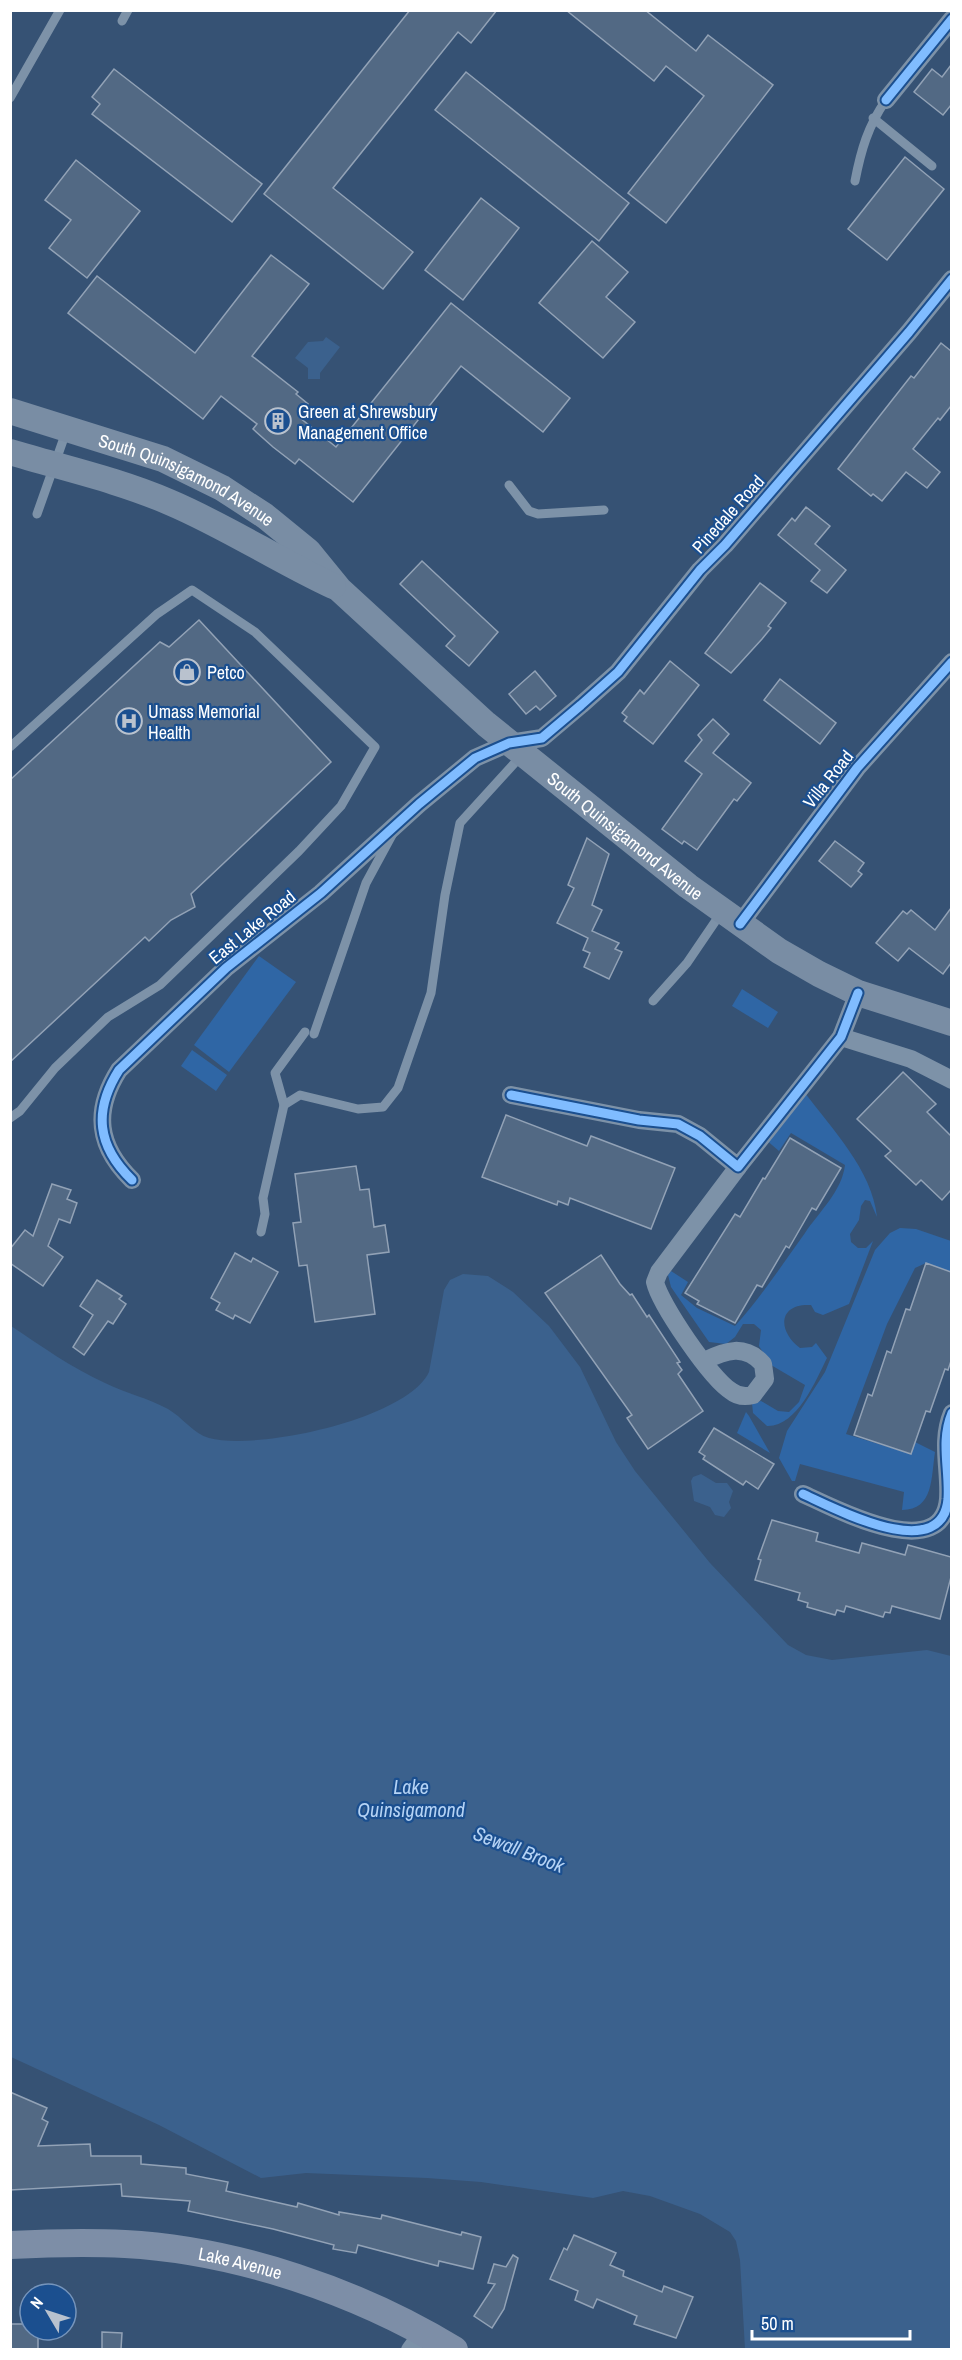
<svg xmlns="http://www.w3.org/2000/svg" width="962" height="2360" viewBox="0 0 962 2360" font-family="'Archivo Narrow',sans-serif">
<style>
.green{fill:#2f66a5}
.water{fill:#3b618d}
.building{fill:#526984;stroke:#92a2b6;stroke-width:1.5}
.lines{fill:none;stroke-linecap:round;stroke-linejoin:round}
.lane{stroke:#7d92a8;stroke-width:9}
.street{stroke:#7d92a8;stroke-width:18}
.secondary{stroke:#798da4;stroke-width:26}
.primary{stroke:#7d8ea7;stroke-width:28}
.cycleway-casing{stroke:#1b4f8f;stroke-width:13}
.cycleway{stroke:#80bcff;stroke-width:9}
.labels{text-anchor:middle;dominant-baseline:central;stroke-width:4.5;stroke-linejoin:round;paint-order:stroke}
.poi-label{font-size:18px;fill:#fff;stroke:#1b4f8f;text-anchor:start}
.street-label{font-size:18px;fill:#fff;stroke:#1b4f8f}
.water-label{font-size:20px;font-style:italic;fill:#b5d3f5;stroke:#1b4f8f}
</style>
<rect width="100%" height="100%" fill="#365274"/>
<g class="green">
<polygon points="259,956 296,982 229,1072 194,1045"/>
<polygon points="742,989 778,1012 768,1028 732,1006"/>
<polygon points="192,1050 227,1075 216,1091 181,1066"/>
<path d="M805,1093C832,1129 872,1170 877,1217L870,1201L865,1200L861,1206L859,1220L850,1234L851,1242L858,1248H866L873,1241L849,1304L823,1315L815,1312L811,1305C778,1303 777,1331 800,1348L812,1347L816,1343L827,1358C816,1380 797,1427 767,1426L753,1413L752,1403L761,1401L778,1411L789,1412L799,1402L805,1385L771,1365L759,1346L761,1330L754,1324H743L735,1337L726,1344L709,1342L671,1287L668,1275L671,1271L688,1282L681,1295L697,1308L735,1326C761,1297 782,1265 805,1233C819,1212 842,1191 845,1165L791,1133L779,1151L765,1139Z"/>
<path d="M900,1228L916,1229L951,1241V1272L926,1263L915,1268L887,1324L846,1434L911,1454L915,1442L935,1452C931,1477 934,1510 902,1510L904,1492L800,1464L795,1481H792L779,1458L787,1431L825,1372L875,1250L890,1233Z"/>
<polygon points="746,1412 749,1416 770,1453 737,1433"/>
</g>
<g class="water">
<polygon points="326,337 340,347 320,373 320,379 308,379 308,368 295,358 308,342 323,341"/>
<path d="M463,1274L488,1276L513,1292L549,1326L580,1367L616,1442L635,1471L710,1563L788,1645L806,1655L832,1660L927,1650L951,1656V2349H745L740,2260L736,2241L730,2232L700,2214L650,2196L623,2191L593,2198L481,2182L427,2178L306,2173L261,2178L159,2125L11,2057V1326C41,1346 72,1368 105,1383C125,1393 148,1398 168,1409C182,1417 194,1434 209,1438C257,1451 407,1419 429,1372L444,1290L450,1280Z"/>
<polygon points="701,1474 716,1483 727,1483 733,1491 729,1502 731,1508 724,1517 715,1515 710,1507 694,1501 691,1481 693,1477"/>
</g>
<g class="building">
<polygon points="410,10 497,10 471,43 458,32 333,188 413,252 383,289 264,194"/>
<polygon points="566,10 645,10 696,51 708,35 773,85 666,223 628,193 704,96 666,66 654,81"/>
<polygon points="951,65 951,105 943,115 914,92 932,69 942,77"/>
<polygon points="114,69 262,184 232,222 92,114 100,104 92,97"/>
<polygon points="466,72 629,203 599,241 435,110"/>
<polygon points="905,157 944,189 887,260 848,229"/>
<polygon points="76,160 140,211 87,278 49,248 71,220 45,200"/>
<polygon points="481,198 519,228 463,300 425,270"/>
<polygon points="592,241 628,272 606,297 635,322 603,358 539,303"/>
<polygon points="271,255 309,284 252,356 298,392 296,394 308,404 299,417 336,447 451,303 570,398 543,432 461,366 353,502 299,459 295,464 273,447 253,429 257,424 221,396 203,419 68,313 97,276 195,353"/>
<polygon points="941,343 951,351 951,406 940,420 938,418 913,449 940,472 927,488 906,472 882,501 873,494 871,496 838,469 911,376 914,378"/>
<polygon points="806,507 830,526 815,544 846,570 827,593 811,581 820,570 778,535 792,518 795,521"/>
<polygon points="422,561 498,632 469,666 446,646 455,636 400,584"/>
<polygon points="760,583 786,603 768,626 771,628 762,639 731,673 705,653"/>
<polygon points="199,620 331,762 191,894 195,907 171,920 149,941 145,937 10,1062 10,780 160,642 169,647"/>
<polygon points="670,661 699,685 653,744 624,721 627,717 622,713 640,690 644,694"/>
<polygon points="535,671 556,696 540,710 536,706 526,714 509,694"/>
<polygon points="780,679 836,723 820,744 764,700"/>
<polygon points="713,719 729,734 713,753 751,783 737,801 734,799 697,850 684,841 682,844 662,829 702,774 685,761 702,740 698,735"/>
<polygon points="587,838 609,854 592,905 602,910 592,931 619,943 615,949 622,952 609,979 584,967 590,953 583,950 588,938 557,923 574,888 568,885"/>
<polygon points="835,841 864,863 858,871 862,874 851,887 819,861"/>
<polygon points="951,908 951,963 943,974 909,948 898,961 876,943 903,911 907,914 911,910 935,930"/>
<polygon points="903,1072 936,1104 927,1112 951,1136 951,1190 942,1200 921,1180 916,1185 885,1156 891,1151 857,1119"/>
<polygon points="506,1115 587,1146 591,1136 675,1168 651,1229 570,1198 568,1205 558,1201 557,1205 482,1177"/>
<polygon points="790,1138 841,1168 816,1210 812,1208 789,1248 786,1246 762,1287 757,1285 735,1323 697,1304 699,1301 685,1293 735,1214 740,1217 763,1178 765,1179"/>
<polygon points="356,1166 360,1190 369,1189 374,1227 385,1225 389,1252 367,1255 375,1314 315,1322 307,1265 299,1266 293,1223 301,1222 295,1174"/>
<polygon points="52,1184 71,1190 67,1199 77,1203 70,1223 59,1219 48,1246 63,1257 43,1286 10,1263 10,1249 25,1230 33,1236"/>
<polygon points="235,1253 251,1262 253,1258 278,1272 250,1323 235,1315 233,1319 216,1310 220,1303 211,1298"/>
<polygon points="601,1255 620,1284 630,1295 632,1294 647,1317 649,1315 680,1362 677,1363 682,1370 678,1374 703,1411 648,1449 627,1418 632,1415 545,1293"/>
<polygon points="926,1263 951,1272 951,1361 948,1370 945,1369 930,1412 926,1411 911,1454 854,1435 868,1394 872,1396 887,1351 891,1353 906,1309 910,1310"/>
<polygon points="97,1280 122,1296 119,1299 126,1304 113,1324 108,1321 84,1355 73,1347 93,1315 80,1306"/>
<polygon points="714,1428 774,1464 758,1489 746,1481 743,1485 703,1459 705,1456 699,1452"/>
<polygon points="772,1520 818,1533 816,1541 859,1553 862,1543 905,1555 908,1545 951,1557 951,1577 940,1619 892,1606 890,1613 885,1612 883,1617 846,1606 844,1612 837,1610 835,1615 807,1607 808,1603 798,1600 800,1593 755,1580 761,1560 758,1559"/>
<polygon points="10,2092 47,2108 42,2119 48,2122 38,2146 90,2144 91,2156 141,2156 141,2164 186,2168 186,2174 228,2182 226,2191 297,2207 298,2203 339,2215 339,2212 381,2219 382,2215 461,2235 462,2232 481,2237 473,2269 439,2261 438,2266 358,2245 356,2253 333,2249 334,2245 273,2229 188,2211 190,2201 122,2196 121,2184 10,2190"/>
<polygon points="574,2235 616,2253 610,2265 624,2271 623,2276 662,2292 664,2286 693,2297 676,2338 634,2324 637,2316 597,2299 593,2308 575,2300 578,2291 550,2279 564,2248 567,2250"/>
<polygon points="513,2255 518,2258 504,2309 492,2328 474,2316 495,2284 488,2283 494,2264 506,2267"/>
<polygon points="10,2324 30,2324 30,2330 38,2330 38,2349 10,2349"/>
<polygon points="102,2332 122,2333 121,2349 102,2349"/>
</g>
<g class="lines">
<g class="lane">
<polyline points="122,21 128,10"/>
<polyline points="10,98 60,10"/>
<polyline points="873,118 932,166"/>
<path d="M855,181C861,150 868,126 886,100"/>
<polyline points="509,485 529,511 538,514 604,510"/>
<polyline points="37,514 66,432"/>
<polyline points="10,747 157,614 192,590 255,632 375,747 341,806 299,851 160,985 108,1017 55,1068 20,1111 10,1118"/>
<polyline points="653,1001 687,963 721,913"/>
<polyline points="314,1034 366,883 392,835"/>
<polyline points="284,1105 275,1073 305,1032"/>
<polyline points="261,1232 265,1214 263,1198 284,1105 300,1095 358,1109 383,1107 398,1088 431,993 445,895 460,823 521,756"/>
</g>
<g class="street">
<polyline points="886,100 952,19"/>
<polyline points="740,924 857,768 952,662"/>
<polyline points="841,1037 911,1059 952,1080"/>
<polyline points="511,1095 639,1120 678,1124 700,1136 738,1167 841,1037 858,993"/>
<path d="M132,1180C97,1146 93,1111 119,1070L226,968L321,893L419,804L475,758L509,743L542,738L581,705L618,672L700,570L725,545L909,332L952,279"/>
<path d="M704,1361C726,1350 745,1344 763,1364L765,1379L753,1395C745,1397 737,1396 731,1391C711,1379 660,1304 655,1282L659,1272L738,1167"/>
<path d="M803,1494C834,1508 942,1566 948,1499C950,1469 940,1442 952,1413"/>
<polyline points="410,2350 423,2332"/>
</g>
<g class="secondary">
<path id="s1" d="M10,411L163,459L222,488L265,516L308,551L339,589L486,724L688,886L779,951L819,974L858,993L952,1023"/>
<path d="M10,452C63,468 118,480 169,502C226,526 277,560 333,586"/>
</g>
<path class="primary" id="s2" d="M10,2245C49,2243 87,2242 125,2244C237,2250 359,2292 454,2350"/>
<g class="cycleway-casing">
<g id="cycleway">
<polyline points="886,100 952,19"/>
<polyline points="740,924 857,768 952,662"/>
<polyline points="511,1095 639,1120 678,1124 700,1136 738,1167 841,1037 858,993"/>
<path d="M132,1180C97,1146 93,1111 119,1070L226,968L321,893L419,804L475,758L509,743L542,738L581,705L618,672L700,570L725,545L909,332L952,279"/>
<path d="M803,1494C834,1508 942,1566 948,1499C950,1469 940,1442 952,1413"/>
</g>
</g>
<use href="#cycleway" class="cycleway"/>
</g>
<defs>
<g id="building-ring" transform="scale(1.35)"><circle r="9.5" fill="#1b4f8f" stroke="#b9c2ce" stroke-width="1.5"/><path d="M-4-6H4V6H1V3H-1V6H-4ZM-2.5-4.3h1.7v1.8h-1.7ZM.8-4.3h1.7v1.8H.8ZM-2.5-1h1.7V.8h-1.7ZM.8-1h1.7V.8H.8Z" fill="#b9c2ce"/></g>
<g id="shop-ring" transform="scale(1.35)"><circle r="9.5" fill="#1b4f8f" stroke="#b9c2ce" stroke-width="1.5"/><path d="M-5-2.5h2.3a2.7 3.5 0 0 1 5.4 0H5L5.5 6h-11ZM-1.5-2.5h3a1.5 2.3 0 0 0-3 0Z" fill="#b9c2ce"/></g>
<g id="hospital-ring" transform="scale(1.35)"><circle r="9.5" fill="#1b4f8f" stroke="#b9c2ce" stroke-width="1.5"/><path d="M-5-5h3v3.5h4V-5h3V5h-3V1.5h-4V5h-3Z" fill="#b9c2ce"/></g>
</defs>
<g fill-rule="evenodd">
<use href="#building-ring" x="278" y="421"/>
<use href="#shop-ring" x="187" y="672"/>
<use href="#hospital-ring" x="129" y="721"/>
</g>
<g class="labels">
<g class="poi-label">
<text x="298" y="411">Green at Shrewsbury<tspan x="298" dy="21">Management Office</tspan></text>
<text x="207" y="672">Petco</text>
<text x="148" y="711">Umass Memorial<tspan x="148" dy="21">Health</tspan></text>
</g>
<g class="street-label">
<text stroke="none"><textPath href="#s1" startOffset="190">South Quinsigamond Avenue</textPath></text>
<text transform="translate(728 514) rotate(-48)">Pinedale Road</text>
<text transform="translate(828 779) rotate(-51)">Villa Road</text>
<text stroke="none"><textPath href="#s1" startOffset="760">South Quinsigamond Avenue</textPath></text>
<text transform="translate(252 927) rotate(-39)">East Lake Road</text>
<text stroke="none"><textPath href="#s2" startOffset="232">Lake Avenue</textPath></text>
</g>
<g class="water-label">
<text x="411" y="1786">Lake<tspan x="411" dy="23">Quinsigamond</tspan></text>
<text transform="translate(519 1849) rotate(21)">Sewall Brook</text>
</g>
</g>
<rect width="962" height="2360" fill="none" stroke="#ffffff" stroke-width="24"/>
<g transform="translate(48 2312) rotate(309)"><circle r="28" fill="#1b4f8f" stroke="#7695bc" stroke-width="1.5"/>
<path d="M0-4.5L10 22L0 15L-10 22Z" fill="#b9c2ce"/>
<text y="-9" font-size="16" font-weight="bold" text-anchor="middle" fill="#ffffff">N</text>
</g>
<path d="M752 2330v9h158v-9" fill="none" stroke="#ffffff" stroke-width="3"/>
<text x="761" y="2330" font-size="18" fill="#ffffff" stroke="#1b4f8f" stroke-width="4.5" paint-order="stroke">50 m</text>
</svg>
